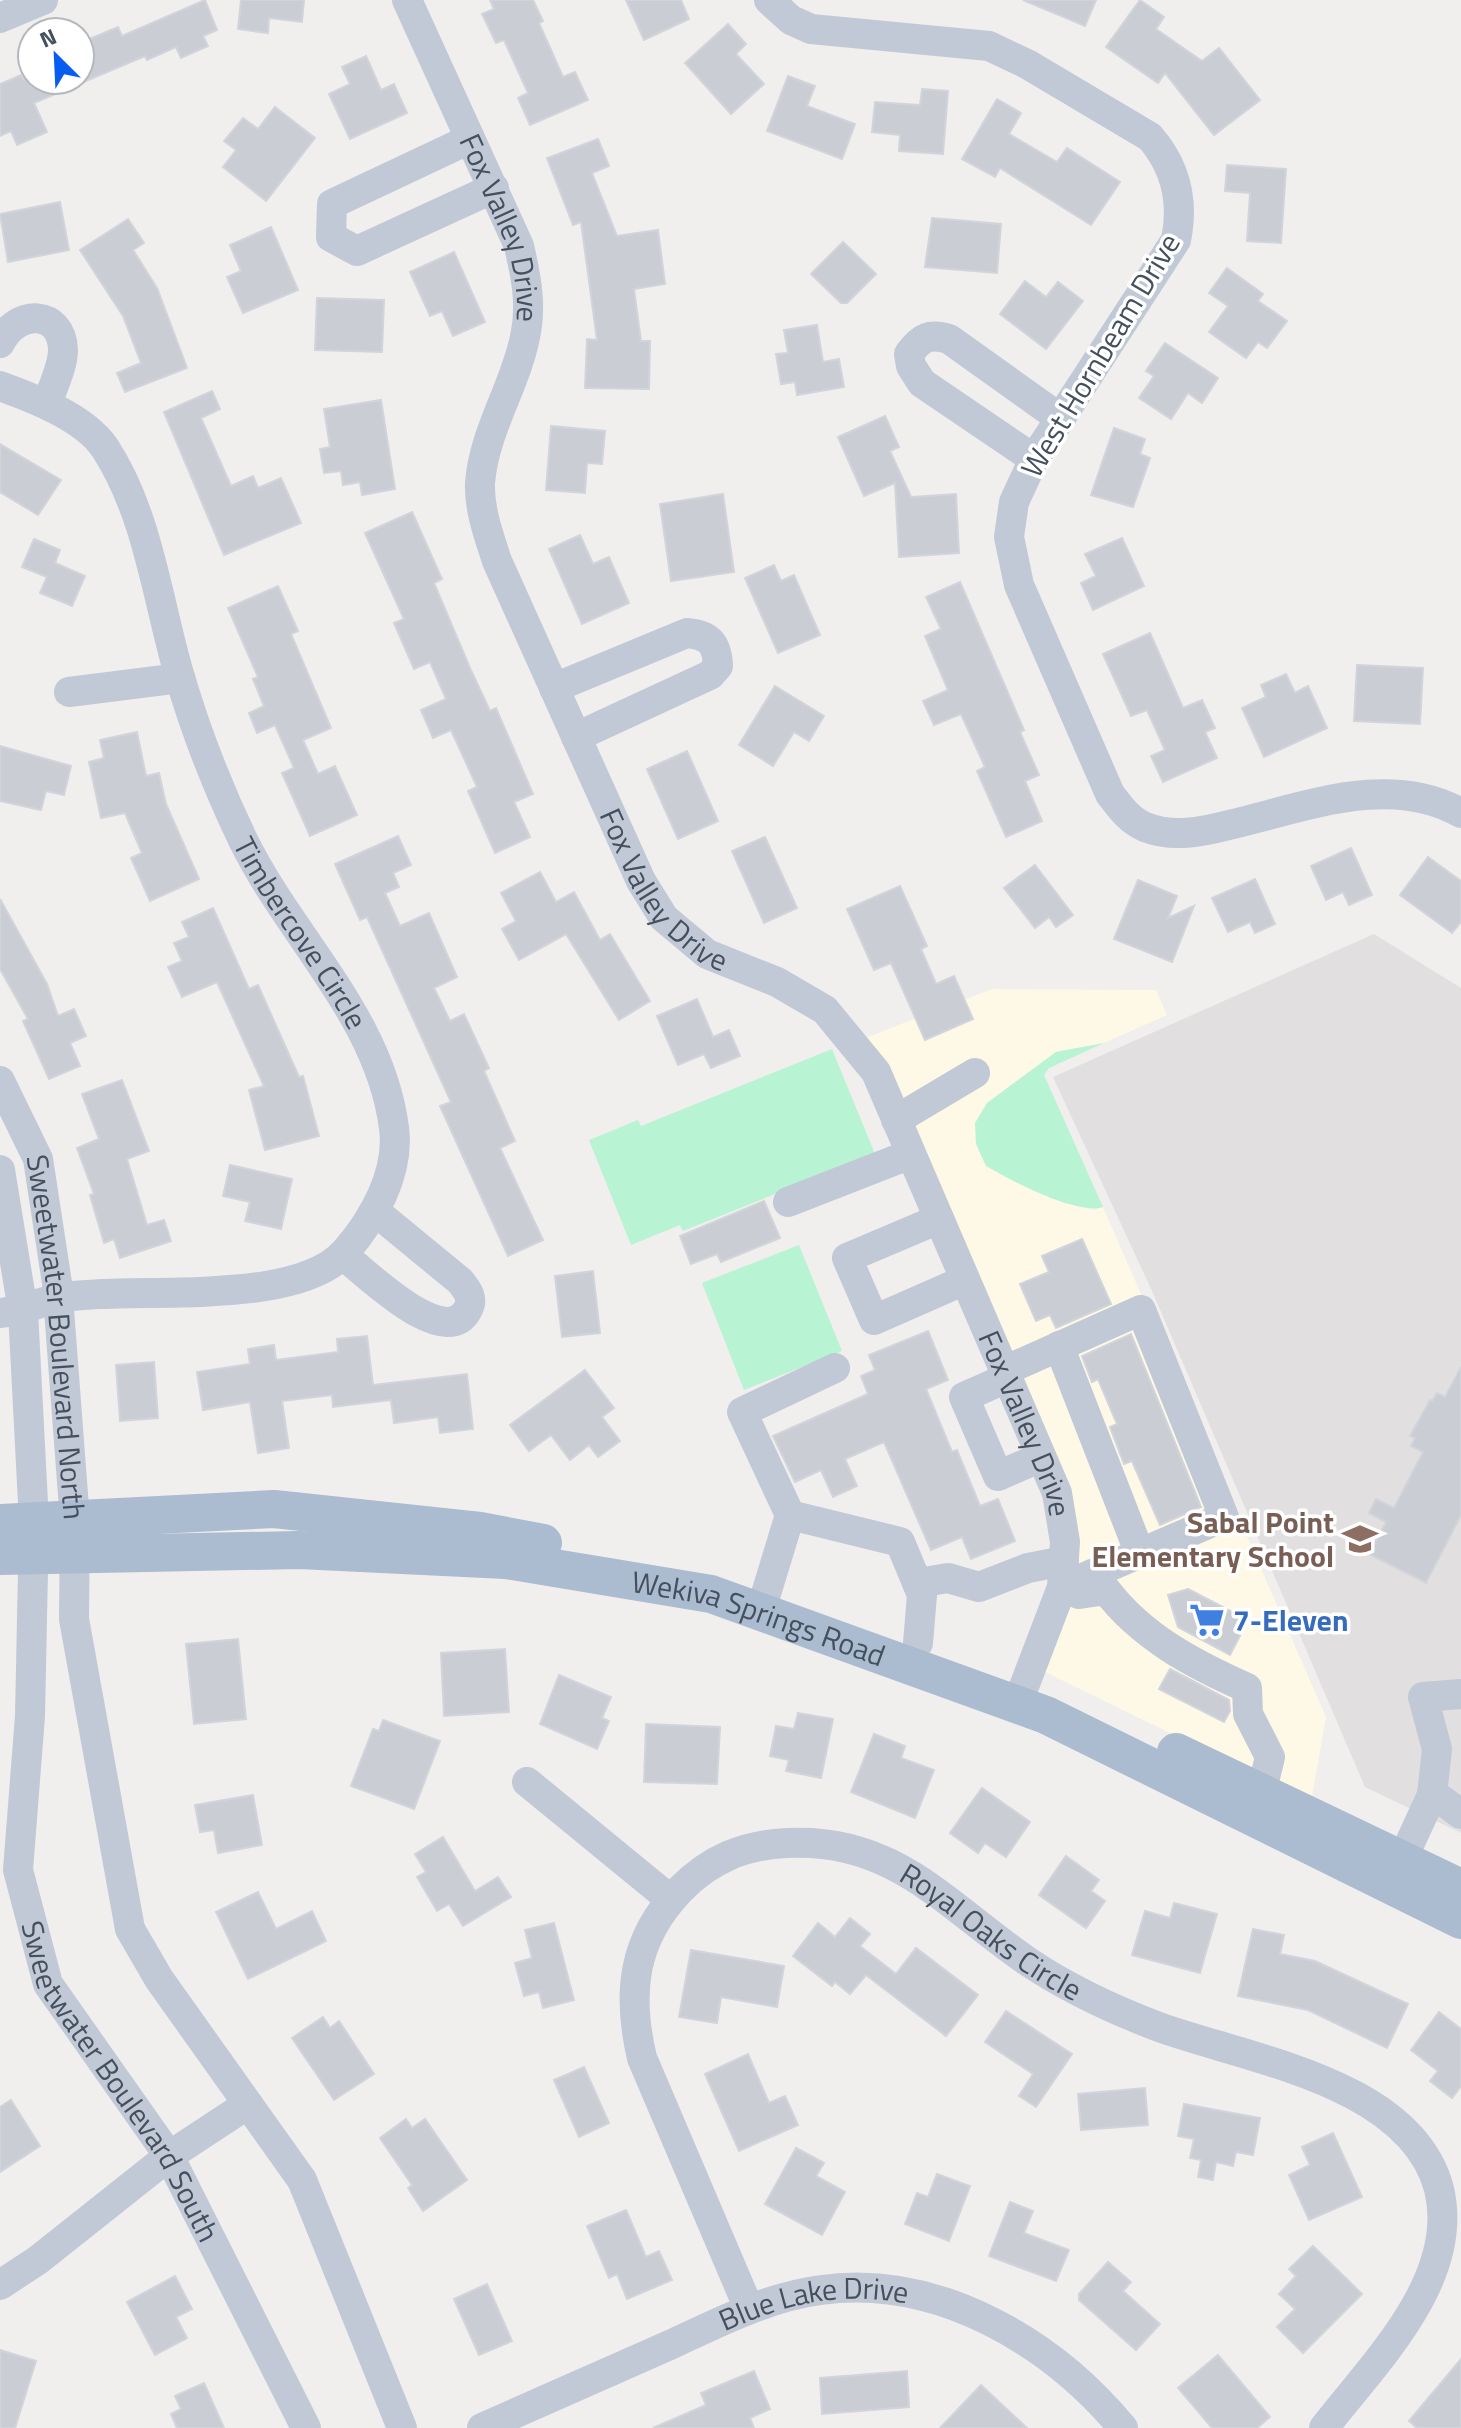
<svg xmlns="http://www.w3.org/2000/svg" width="1461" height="2428" viewBox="0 0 1461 2428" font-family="'Titillium Web',sans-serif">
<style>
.commercial{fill:#fef8e6}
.education{fill:#e2dfe0}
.green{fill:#b8f3d3}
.building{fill:#cacdd4;stroke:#d2d4db;stroke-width:2}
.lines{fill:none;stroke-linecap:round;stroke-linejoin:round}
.minor{stroke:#c0c9d5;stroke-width:30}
.major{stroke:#abbbd0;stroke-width:38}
.labels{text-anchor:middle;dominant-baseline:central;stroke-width:7;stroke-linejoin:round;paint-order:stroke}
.street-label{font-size:30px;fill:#45505e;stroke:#fff}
.education-label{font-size:30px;font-weight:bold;fill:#785e54;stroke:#fff;text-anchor:end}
.shop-label{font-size:30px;font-weight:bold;fill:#366cbe;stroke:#fff;text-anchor:start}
</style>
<rect width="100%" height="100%" fill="#f1eeee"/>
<polygon class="commercial" points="992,989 1156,990 1167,1015 1104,1043 1056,1052 987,1103 1013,1181 1061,1201 1094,1210 1103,1207 1326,1717 1311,1802 1043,1671 1076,1540 865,1038"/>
<polygon class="education" points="1374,934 1461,988 1461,1833 1365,1787 1152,1291 1053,1077"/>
<g class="green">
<path d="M1104,1043L1049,1068L1044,1075L1103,1207C1074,1215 1013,1181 986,1166L976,1144L975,1123L987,1103L1056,1052Z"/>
<polygon points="832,1049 875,1154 683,1231 680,1225 631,1245 589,1140 638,1120 641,1126"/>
<polygon points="799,1245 842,1351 744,1390 702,1283"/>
</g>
<g class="building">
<polygon points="205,0 217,30 203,36 208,46 181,58 176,47 147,60 145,56 34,103 47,132 17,145 11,131 0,136 0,84 21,75 24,80 80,80 80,43 118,27 122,36"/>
<polygon points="241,0 304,0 302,22 269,18 268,33 238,29"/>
<polygon points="490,0 533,0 543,21 539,23 563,77 575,72 588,100 530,125 518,98 528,93 504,40 496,43 482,14 494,9"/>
<polygon points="626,0 681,0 689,19 644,40"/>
<polygon points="1023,0 1096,0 1085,26"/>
<polygon points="1140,0 1164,17 1156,29 1202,61 1219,48 1260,100 1214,135 1165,73 1158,83 1106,47"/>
<polygon points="728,24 746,44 736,54 764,84 731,114 685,63"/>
<polygon points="366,56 381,90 394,84 407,113 350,139 329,94 350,84 342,67"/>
<polygon points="788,76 815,86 807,106 855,124 842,159 767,131"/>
<polygon points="922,89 948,91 943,154 899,151 900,135 872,132 875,102 920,105"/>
<polygon points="997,99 1021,113 1009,134 1057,162 1067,148 1120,182 1091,225 1000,168 995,177 962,159"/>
<polygon points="275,107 315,138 266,201 223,167 236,150 224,141 243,118 258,129"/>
<polygon points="598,139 609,166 592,173 617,236 658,230 665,284 634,289 641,341 650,341 649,389 585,388 587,339 597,340 581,222 573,225 547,158"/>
<polygon points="1227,165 1286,169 1281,243 1247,241 1250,193 1225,191"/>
<polygon points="60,202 69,250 8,262 0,214"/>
<polygon points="932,218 1001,224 997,273 925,267"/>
<polygon points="128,219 144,243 133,250 157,288 187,368 125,392 117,373 141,363 123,316 80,250"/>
<polygon points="271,227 298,290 243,313 227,277 241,271 230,245"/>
<polygon points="843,242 876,274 847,303 841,303 811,274"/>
<polygon points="454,252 485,322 453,336 442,311 430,316 410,272"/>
<polygon points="1227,268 1263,294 1258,301 1287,321 1267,348 1258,342 1246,358 1209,332 1228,306 1209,293"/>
<polygon points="1025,281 1046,297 1058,282 1083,301 1046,349 1000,314"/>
<polygon points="317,298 384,300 382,352 315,350"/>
<polygon points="817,325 823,362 839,359 844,387 797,395 795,382 781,384 776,354 788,353 784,330"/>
<polygon points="1165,343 1218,378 1202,403 1188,393 1171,419 1139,398 1154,376 1146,371"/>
<polygon points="212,391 220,409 201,418 231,486 253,476 258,488 281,478 301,523 224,555 164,412"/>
<polygon points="381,400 395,489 362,495 360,482 343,485 341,471 324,473 320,449 330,447 324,409"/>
<polygon points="885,416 899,447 890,451 911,497 956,494 959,553 899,557 895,483 864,496 838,437"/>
<polygon points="551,426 605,431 602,464 587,463 585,493 546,490"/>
<polygon points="1114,428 1145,439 1140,454 1150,458 1133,507 1091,495"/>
<polygon points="0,444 61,480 38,515 0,492"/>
<polygon points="723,494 734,572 671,581 660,504"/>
<polygon points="412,512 442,579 434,583 470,668 490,711 496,708 533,794 514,802 530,837 495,853 468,791 477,787 451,730 433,738 421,710 446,699 430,662 414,669 394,623 404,619 365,533"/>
<polygon points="580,535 593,564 609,557 629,603 582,624 549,549"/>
<polygon points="1122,538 1144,586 1093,610 1081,583 1096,576 1085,554"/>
<polygon points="34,539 60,550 55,563 85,576 72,606 40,593 47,577 22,567"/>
<polygon points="774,565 781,581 794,575 820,635 778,653 745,578"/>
<polygon points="960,582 1024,730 1020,732 1039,775 1025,781 1042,821 1006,837 977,771 985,767 961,714 934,725 923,701 948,690 925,636 941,629 926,597"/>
<polygon points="278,586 298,631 291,634 331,728 303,740 318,774 335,766 357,815 310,836 282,773 294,768 275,725 257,733 249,713 264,706 253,679 258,677 228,608"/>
<polygon points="1150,633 1183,708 1202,700 1215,728 1205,732 1217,758 1163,782 1151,756 1165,750 1147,710 1131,716 1103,654"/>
<polygon points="1357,665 1423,668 1420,724 1354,721"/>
<polygon points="1286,674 1295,693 1308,686 1327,728 1264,757 1242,708 1266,697 1261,685"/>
<polygon points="775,686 824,716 809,741 794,732 773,766 739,745"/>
<polygon points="137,732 146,776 159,773 166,804 199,879 150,901 131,858 142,853 125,813 101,818 89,762 104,758 100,740"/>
<polygon points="0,746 71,766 64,795 46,791 41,810 0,801"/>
<polygon points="687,751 718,821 678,839 647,769"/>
<polygon points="398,836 411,865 393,873 399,887 385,893 400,926 429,913 457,977 434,988 450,1021 464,1014 489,1068 484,1071 515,1141 500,1148 543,1240 508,1256 440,1106 451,1102 367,917 360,920 335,864"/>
<polygon points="765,837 797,908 764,923 732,851"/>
<polygon points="1351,848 1372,895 1349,905 1343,892 1326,900 1311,866"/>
<polygon points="1428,857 1461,881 1461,922 1452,933 1400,895"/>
<polygon points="1035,865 1073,915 1056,927 1049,917 1035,928 1004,888"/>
<polygon points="540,872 556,902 574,892 600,940 610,934 650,1001 619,1020 566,934 519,960 502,929 516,921 501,893"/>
<polygon points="1255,879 1275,924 1255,933 1250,922 1228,932 1212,898"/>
<polygon points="1138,880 1177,896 1168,918 1194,906 1172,962 1114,939"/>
<polygon points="900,886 927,946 921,949 936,984 954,976 973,1019 925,1040 891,963 874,970 847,909"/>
<polygon points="0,899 47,984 58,1016 74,1009 86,1036 70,1043 80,1066 49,1079 23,1021 28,1019 0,969"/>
<polygon points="213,908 249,989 258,985 299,1077 303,1076 319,1136 265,1150 249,1090 264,1086 217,982 182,997 168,967 182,961 174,943 189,937 182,922"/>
<polygon points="697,999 713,1037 729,1030 740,1056 711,1068 704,1054 678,1065 657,1016"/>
<polygon points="122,1080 149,1151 127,1159 147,1225 164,1220 171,1241 120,1258 114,1239 104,1243 90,1195 94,1194 77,1148 99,1139 82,1094"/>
<polygon points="230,1165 292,1179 281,1229 245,1221 250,1202 223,1196"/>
<polygon points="764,1201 780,1238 721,1262 717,1254 691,1264 680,1236"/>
<polygon points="1082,1239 1111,1304 1056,1328 1050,1315 1036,1321 1020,1284 1049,1272 1042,1256"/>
<polygon points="593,1271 600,1333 562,1337 555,1276"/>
<polygon points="928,1331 948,1380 926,1389 952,1452 957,1450 980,1506 998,1499 1015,1541 971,1559 962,1537 931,1550 884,1442 845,1459 857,1486 833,1497 821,1470 795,1482 773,1436 868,1394 861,1376 875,1370 869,1355"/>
<polygon points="1131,1334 1201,1507 1160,1525 1132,1461 1124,1464 1110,1427 1117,1424 1098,1379 1092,1382 1082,1356"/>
<polygon points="367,1336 373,1385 467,1374 473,1429 440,1433 438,1417 394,1423 391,1400 333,1407 332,1395 282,1401 289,1448 258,1453 250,1402 203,1410 197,1372 250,1364 248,1349 274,1345 276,1360 338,1352 337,1339"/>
<polygon points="154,1362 158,1418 120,1421 116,1365"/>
<polygon points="1461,1367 1461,1515 1426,1583 1369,1554 1386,1522 1369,1513 1376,1499 1394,1508 1423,1452 1411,1446 1415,1438 1410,1436 1430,1400 1432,1401 1437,1393 1445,1397"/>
<polygon points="585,1370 614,1408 602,1417 620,1441 598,1457 589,1445 570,1460 551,1435 529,1451 510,1425"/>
<polygon points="1188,1589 1240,1616 1236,1624 1244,1628 1230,1655 1178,1627 1168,1595"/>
<polygon points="238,1639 246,1719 194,1724 186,1644"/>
<polygon points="505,1649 509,1712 444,1716 441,1653"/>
<polygon points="1170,1669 1229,1700 1230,1711 1224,1722 1159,1689"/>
<polygon points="559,1675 611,1697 602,1718 609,1721 597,1749 540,1724"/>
<polygon points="798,1713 833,1719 821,1778 786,1771 789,1760 770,1756 776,1726 794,1729"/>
<polygon points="383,1720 440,1741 414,1809 351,1786 373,1729 379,1731"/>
<polygon points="646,1724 720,1727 717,1784 644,1782"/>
<polygon points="874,1734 905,1746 901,1758 934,1770 915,1818 851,1792"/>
<polygon points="982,1788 1030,1822 1006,1857 985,1843 978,1853 950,1833"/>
<polygon points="253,1795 262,1845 218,1853 214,1830 200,1832 195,1805"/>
<polygon points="443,1837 475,1891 498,1877 511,1897 463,1926 449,1904 437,1911 417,1877 426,1872 415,1854"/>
<polygon points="1066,1856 1099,1880 1091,1891 1105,1901 1086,1928 1039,1895"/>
<polygon points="258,1892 276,1929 312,1911 326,1941 248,1979 216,1912"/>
<polygon points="1174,1903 1217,1914 1200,1973 1132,1955 1145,1911 1170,1918"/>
<polygon points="850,1918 870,1934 860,1946 896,1974 916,1948 978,1995 946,2036 866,1975 850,1994 835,1982 832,1986 793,1956 818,1923 835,1937"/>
<polygon points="554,1923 574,2000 543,2008 539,1992 524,1996 515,1963 532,1958 525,1930"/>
<polygon points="1253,1929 1284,1935 1280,1954 1315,1961 1408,2004 1387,2048 1308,2010 1238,1996"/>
<polygon points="691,1950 784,1966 777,2007 721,1997 717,2023 679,2017"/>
<polygon points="1006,2011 1072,2054 1036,2107 1019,2096 1033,2074 985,2042"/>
<polygon points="1439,2012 1461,2029 1461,2086 1452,2098 1430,2081 1438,2071 1411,2050"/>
<polygon points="323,2017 330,2028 339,2021 374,2074 334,2100 292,2038"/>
<polygon points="748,2054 769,2103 785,2096 798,2125 739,2151 705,2074"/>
<polygon points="584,2067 609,2123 579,2137 554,2080"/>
<polygon points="1145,2088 1148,2125 1081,2130 1078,2094"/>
<polygon points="11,2100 40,2146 0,2172 0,2107"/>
<polygon points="1184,2104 1260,2118 1253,2155 1236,2152 1233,2166 1216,2162 1213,2180 1198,2177 1201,2160 1190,2158 1194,2139 1178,2136"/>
<polygon points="406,2119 412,2128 425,2119 467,2180 423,2211 408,2188 412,2185 380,2138"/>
<polygon points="1333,2133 1362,2197 1309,2220 1289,2175 1310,2165 1302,2147"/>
<polygon points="796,2148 824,2163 816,2176 845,2192 822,2235 765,2204"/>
<polygon points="937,2174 970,2186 949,2241 905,2224 917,2193 928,2197"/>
<polygon points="1010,2202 1033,2211 1024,2233 1069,2250 1056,2281 989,2256"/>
<polygon points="626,2210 646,2257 659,2251 672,2280 627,2299 617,2274 609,2278 587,2226"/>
<polygon points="1313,2246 1362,2294 1303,2353 1277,2327 1295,2309 1279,2294 1296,2276 1289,2269"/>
<polygon points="1108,2262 1131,2282 1123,2291 1160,2324 1136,2350 1079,2300 1079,2294"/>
<polygon points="175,2276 192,2309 176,2317 187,2338 155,2355 127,2302"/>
<polygon points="487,2284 512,2341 479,2355 454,2299"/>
<polygon points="0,2350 36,2361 15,2428 0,2428"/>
<polygon points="1218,2355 1270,2417 1257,2428 1212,2428 1178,2388"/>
<polygon points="1461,2359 1461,2428 1417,2428 1409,2421"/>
<polygon points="754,2371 770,2409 750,2418 754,2428 653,2428 706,2405 701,2393"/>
<polygon points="907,2371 909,2407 822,2414 820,2378"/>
<polygon points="204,2383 224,2428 177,2428 171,2414 181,2409 175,2396"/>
<polygon points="981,2385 1027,2428 940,2428"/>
</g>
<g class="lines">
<g class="minor">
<path id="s1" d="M407,0L519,246C526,276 532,306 525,337C515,387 484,431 480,483C479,510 489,536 497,561L641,881L664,918L707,954L777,982L825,1010L876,1072L1057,1493L1065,1542L1062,1587L1017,1705"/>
<path d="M769,0L791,20L811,29L989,46L1027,64L1150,137C1176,167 1184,201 1176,240L1034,459L1014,502L1009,537L1019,585L1110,794C1120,807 1129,820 1145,827C1172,838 1202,832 1229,825C1303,808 1389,772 1461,813"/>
<polyline points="0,18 43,0"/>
<polyline points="470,139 332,204 331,237 357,251 494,188"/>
<path d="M0,343C17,308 62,310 63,350C63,367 52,388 47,404"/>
<path id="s2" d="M0,386C33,398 84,417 105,448C148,514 157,598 179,674C195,729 218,788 243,840C291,938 380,1017 394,1128C400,1173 373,1220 345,1252C294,1309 129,1285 59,1298C39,1302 22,1311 0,1313"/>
<path d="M1034,459L922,383L911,366L909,354C921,337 930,333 949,339L1061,419"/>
<path d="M554,688L687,633C709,635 717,643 718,666L710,675L576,737"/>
<polyline points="69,692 180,678"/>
<path id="s3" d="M0,1081L38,1159L57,1283L75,1521L74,1619L130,1929L159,1979L302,2180L402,2428"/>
<polyline points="896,1120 975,1073"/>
<path id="s4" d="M0,1170L23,1311L34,1522L30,1716L18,1870L48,1984L169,2156L306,2428"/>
<polyline points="788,1202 911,1154"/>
<polyline points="939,1219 847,1258 874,1320 965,1280"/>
<path d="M343,1255C365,1272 446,1353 468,1309C474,1298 467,1290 460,1281L376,1212"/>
<polyline points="1059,1346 1140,1554"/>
<polyline points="1004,1371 1141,1310 1224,1517 1062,1587"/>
<polyline points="1007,1378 964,1397 998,1476 1041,1457"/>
<polyline points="790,1515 900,1542 922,1595 918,1643"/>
<polyline points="918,1583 948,1578 979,1587 1028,1568 1064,1561"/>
<path d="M1068,1589L1079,1594L1106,1590C1142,1637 1193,1664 1247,1688L1248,1714L1270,1757L1262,1790"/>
<polyline points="765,1597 790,1515 742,1412 835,1368"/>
<polyline points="527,1782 671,1900"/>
<polyline points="1432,1793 1461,1814"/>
<polyline points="1402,1860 1432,1795 1437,1749 1423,1697 1461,1694"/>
<polyline points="0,2285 38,2260 169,2156 248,2104"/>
<path id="s5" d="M749,2309L642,2058C627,1994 632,1940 680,1890C710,1859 744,1845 787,1843C894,1837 947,1906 1027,1961C1067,1988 1114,2010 1159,2027C1247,2059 1411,2082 1439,2189C1461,2279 1374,2363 1324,2428"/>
<path id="s6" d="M482,2428C545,2400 609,2372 672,2344C719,2322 768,2297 821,2290C937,2274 1051,2341 1123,2428"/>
</g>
<g class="major">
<polyline points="0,1523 274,1509 480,1531 543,1543"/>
<path id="s7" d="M0,1556L299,1550L506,1560L711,1594L1046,1715L1461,1920"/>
<polyline points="1176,1752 1461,1888"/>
</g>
</g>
<defs>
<g id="school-bare" transform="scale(2.76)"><path d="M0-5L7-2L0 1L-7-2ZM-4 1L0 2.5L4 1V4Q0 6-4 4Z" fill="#8d6e63" stroke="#fff" stroke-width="2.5" paint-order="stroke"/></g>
<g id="supermarket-bare" transform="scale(2.76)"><path d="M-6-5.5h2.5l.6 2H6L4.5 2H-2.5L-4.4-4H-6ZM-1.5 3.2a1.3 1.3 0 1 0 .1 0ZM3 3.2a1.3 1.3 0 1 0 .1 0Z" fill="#3f7fe0" stroke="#fff" stroke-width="2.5" paint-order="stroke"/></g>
</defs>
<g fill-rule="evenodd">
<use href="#school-bare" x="1360" y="1539"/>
<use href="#supermarket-bare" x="1207" y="1620"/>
</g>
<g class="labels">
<g class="street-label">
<text stroke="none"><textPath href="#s1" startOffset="248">Fox Valley Drive</textPath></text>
<text transform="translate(1100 355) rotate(-59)">West Hornbeam Drive</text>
<text stroke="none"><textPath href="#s1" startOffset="968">Fox Valley Drive</textPath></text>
<text stroke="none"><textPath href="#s2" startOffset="650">Timbercove Circle</textPath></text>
<text stroke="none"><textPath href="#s3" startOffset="266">Sweetwater Boulevard North</textPath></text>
<text stroke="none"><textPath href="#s1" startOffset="1640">Fox Valley Drive</textPath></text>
<text stroke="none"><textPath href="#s7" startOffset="766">Wekiva Springs Road</textPath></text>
<text stroke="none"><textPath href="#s5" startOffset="802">Royal Oaks Circle</textPath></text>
<text stroke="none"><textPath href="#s4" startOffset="940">Sweetwater Boulevard South</textPath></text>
<text stroke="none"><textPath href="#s6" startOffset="358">Blue Lake Drive</textPath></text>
</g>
<g class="education-label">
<text x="1334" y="1522">Sabal Point<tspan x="1334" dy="34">Elementary School</tspan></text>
</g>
<g class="shop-label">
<text x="1233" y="1620">7-Eleven</text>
</g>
</g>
<g transform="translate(56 56) rotate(336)"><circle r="38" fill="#ffffff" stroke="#b5b9bf" stroke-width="2"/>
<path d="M0-6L14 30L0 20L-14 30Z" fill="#085df1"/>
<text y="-12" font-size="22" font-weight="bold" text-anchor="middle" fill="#45505e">N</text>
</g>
</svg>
